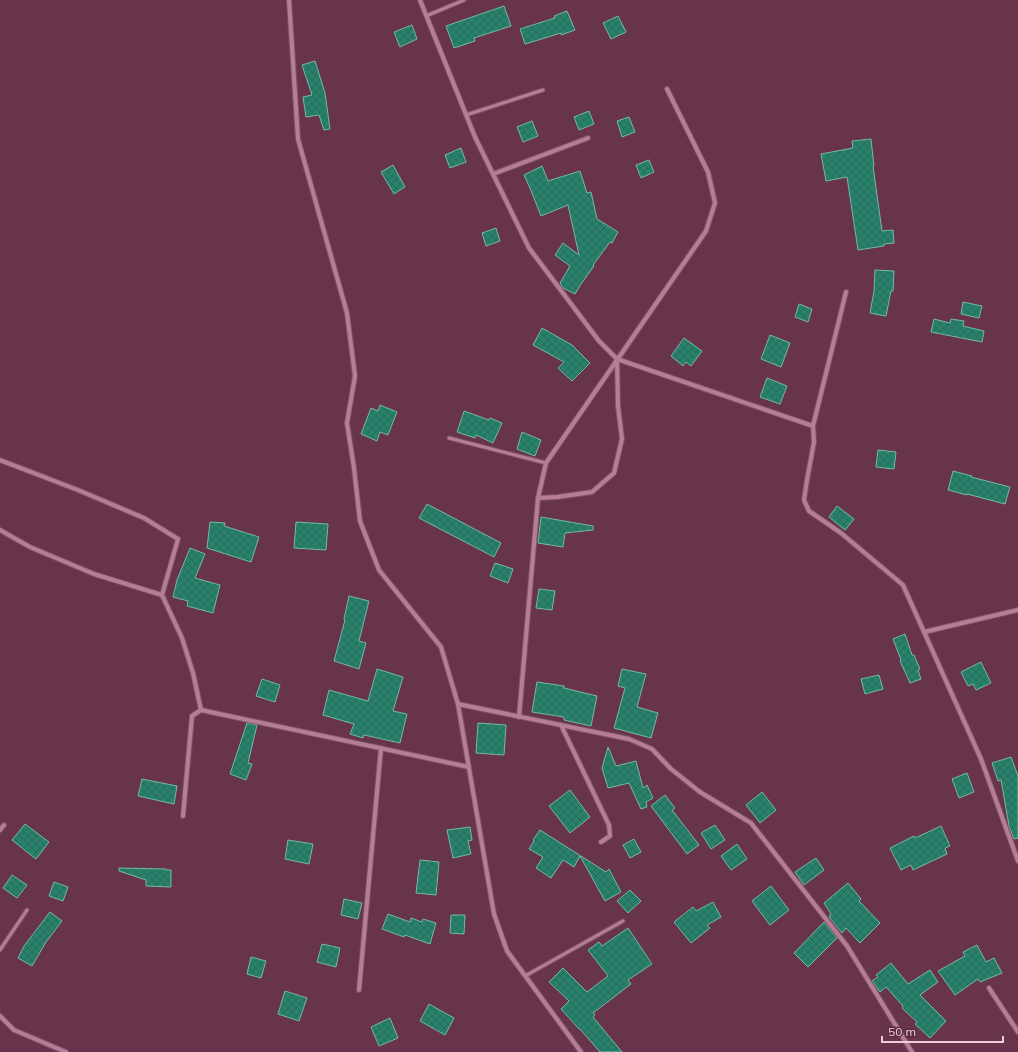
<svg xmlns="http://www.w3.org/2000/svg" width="1018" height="1052" viewBox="0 0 1018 1052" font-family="Mulish,sans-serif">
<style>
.building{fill:url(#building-cross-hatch);stroke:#73baa3}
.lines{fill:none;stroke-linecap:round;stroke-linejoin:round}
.service-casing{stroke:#7e5468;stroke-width:5}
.minor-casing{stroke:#7e5468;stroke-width:6}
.service{stroke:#b77d96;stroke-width:3}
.minor{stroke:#b77d96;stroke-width:4}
</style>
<defs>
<pattern id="building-cross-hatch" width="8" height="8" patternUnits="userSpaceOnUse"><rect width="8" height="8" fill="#26836b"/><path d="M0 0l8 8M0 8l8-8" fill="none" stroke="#33675b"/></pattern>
</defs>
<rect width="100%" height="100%" fill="#67344c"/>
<g class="building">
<polygon points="504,6 511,26 474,38 475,41 454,48 446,26"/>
<polygon points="567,11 575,30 561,35 561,33 525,44 520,29 555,18 554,16"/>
<polygon points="618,16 626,32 611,39 603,23"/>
<polygon points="412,25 417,39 400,47 394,32"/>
<polygon points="315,61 325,93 330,129 324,130 319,115 306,117 303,97 312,95 302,65"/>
<polygon points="589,111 594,124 579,130 574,117"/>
<polygon points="629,117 635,132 622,137 617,121"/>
<polygon points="532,121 538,136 523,142 517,127"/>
<polygon points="871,139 874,166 873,166 882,231 893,230 894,243 884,244 884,246 858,250 847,177 826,181 821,154 853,148 852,141"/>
<polygon points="461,148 466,162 450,168 445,155"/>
<polygon points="649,160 654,172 641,178 636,165"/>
<polygon points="393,165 405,187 394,194 381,172"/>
<polygon points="542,166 548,181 580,171 587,193 591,192 597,219 618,232 612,243 610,242 593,265 594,266 581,284 575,294 563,288 560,283 570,266 555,255 563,243 579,255 568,205 541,216 530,188 524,175"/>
<polygon points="496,228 500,241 486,246 482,233"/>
<polygon points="875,270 894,271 893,291 891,291 886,316 870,313 874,291"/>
<polygon points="963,302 982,306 979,318 961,314"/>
<polygon points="799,304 812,309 808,322 795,317"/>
<polygon points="934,319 950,323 951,319 964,321 963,326 984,331 982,342 931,332"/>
<polygon points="542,328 572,345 590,363 572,381 558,368 564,362 533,345"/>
<polygon points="770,335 790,343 781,367 761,359"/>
<polygon points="684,338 702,351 691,366 686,362 683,366 671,356"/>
<polygon points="767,378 787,386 780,404 760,397"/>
<polygon points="380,405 397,412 388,435 380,432 377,441 361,434 371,408 378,411"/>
<polygon points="464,411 489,420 490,418 502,423 493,443 476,435 475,438 457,432"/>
<polygon points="522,432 541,440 535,456 517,449"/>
<polygon points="878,450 896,452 894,469 876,467"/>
<polygon points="953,471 972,476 971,477 1010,487 1005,504 967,494 967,495 948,490"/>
<polygon points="427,504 501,543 494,557 419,518"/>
<polygon points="837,506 854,519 845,530 829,517"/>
<polygon points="541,517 593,526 593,530 565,533 563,547 538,543"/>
<polygon points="210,522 225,523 224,526 259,537 251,562 207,548"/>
<polygon points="296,522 328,524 326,550 294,548"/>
<polygon points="190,548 205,554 195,578 220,585 213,613 187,606 188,601 173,597 177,580"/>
<polygon points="495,563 513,569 508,583 490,576"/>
<polygon points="539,589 555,591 552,610 536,608"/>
<polygon points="349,596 369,601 359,641 366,643 359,669 334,661 345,620 344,619"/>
<polygon points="905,634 912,655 914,655 920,669 918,670 921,679 910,683 900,661 901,660 893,639"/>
<polygon points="981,662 991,683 976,690 973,684 968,686 961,672"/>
<polygon points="377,669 403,677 393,711 407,714 400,743 364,735 363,738 350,734 354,724 323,715 329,690 368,701"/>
<polygon points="622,669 646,674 637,707 658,713 651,738 614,728 625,688 618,686"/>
<polygon points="879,675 883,689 865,694 861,679"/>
<polygon points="262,679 280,685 275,702 256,696"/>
<polygon points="537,682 564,686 564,688 597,696 591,726 564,720 564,717 532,712"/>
<polygon points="247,723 257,725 248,763 252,764 246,780 230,774"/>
<polygon points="478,723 506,725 504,755 476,753"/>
<polygon points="608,747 616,766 636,761 643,788 647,785 653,798 646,802 647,807 641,809 629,783 608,788 602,768"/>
<polygon points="1011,757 1018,776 1018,838 1014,839 1009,826 1001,780 998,781 992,763"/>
<polygon points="967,773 974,792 959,798 952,779"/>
<polygon points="142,779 177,786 174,804 138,796"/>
<polygon points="570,790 590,817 570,833 549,806"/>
<polygon points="762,792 776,810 760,823 746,805"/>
<polygon points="665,795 675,808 672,810 699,845 687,854 651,806"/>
<polygon points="25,824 49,842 36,859 12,840"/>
<polygon points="715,825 725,840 711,849 701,833"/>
<polygon points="941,826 950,846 945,848 947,854 913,870 911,865 901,870 890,848 914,836 915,838"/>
<polygon points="470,827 472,840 468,841 471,854 453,858 447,830"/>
<polygon points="540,830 606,872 609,869 621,892 605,901 580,856 574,867 563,860 551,878 536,868 543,857 529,849 534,841 533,840"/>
<polygon points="634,839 641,852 630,858 623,845"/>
<polygon points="288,840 313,844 309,864 285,859"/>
<polygon points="737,844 747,859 731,870 721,856"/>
<polygon points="816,858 824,870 804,885 795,872"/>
<polygon points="420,860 439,862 436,895 416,893"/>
<polygon points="119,868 166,869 166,870 171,870 171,887 146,886 146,880 119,871"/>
<polygon points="12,875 27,885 17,898 3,888"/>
<polygon points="54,882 68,887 63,901 49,896"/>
<polygon points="848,883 861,899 859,901 880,923 860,943 846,928 842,933 829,917 831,914 824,903"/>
<polygon points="771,886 789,910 770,925 752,901"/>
<polygon points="630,890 641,901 628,913 617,901"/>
<polygon points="344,899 362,903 358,919 341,915"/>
<polygon points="713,902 721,917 707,925 710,928 691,943 674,922 693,907 696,911"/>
<polygon points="50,912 62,921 46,942 32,966 18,958 24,946"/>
<polygon points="388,914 410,922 411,918 422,922 423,919 436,923 430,944 405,935 404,937 382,929"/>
<polygon points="451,915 465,915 464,934 450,933"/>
<polygon points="824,922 837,938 808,967 794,953"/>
<polygon points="628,928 652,964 628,980 631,984 593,1013 595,1015 593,1017 622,1052 600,1052 580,1029 579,1029 561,1009 569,1001 549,982 563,968 587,992 608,976 588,950 599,942 602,946"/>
<polygon points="322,944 340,948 336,967 317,962"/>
<polygon points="977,945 986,962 994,958 1002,973 980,982 978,979 955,995 938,971 965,956 963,952"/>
<polygon points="251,957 266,961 261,978 247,974"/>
<polygon points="891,963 908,984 930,970 938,982 920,995 946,1021 930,1038 915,1024 917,1022 902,1008 903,1006 886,987 880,992 872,981 878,977 876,975"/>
<polygon points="285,991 307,998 299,1021 278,1014"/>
<polygon points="429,1004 454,1018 445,1035 420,1021"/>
<polygon points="390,1018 398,1038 379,1046 371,1027"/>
</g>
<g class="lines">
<g class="service-casing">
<g id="service">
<polyline points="426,16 464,0"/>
<polyline points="466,115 543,90"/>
<polyline points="449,438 546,463"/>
<polyline points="0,950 27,910"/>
<polyline points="525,976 623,921"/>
</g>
</g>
<g class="minor-casing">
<g id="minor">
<polyline points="289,0 298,139 347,313 355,376 347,423 354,468 360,521 379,570 441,647 458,704 494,914 507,951 581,1052"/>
<polyline points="420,0 475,137 529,248 599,341 617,359 813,426 814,442 807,480 804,500 809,511 841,533 903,585 981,759 1018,861"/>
<polyline points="493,174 588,138"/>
<polyline points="813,426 846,292"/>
<polyline points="0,460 78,490 144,518 178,539 162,595 182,638 193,673 201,710"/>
<polyline points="538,498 557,497 592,492 614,473 622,439 618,406 617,359"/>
<polyline points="0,530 30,547 94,574 162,595"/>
<polyline points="924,632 1018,610"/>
<polyline points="458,704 629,739 652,749 671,769 700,792 751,823 847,946 912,1052"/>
<polyline points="519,717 538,498 546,463 706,231 715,203 708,172 667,89"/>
<polyline points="561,725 609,825 610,836 601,842"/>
<polyline points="183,816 192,716 201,710 469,767"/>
<polyline points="0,830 4,825"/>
<polyline points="989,988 1018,1032"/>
<polyline points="359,990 381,748"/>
<polyline points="0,1016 14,1030 66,1052"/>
</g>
</g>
<use href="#service" class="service"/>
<use href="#minor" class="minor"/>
</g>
<path d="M882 1036v6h121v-6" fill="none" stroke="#eecedb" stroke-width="2"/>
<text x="888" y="1036" font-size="12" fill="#eecedb" stroke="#5c2a42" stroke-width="3" paint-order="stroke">50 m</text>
</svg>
